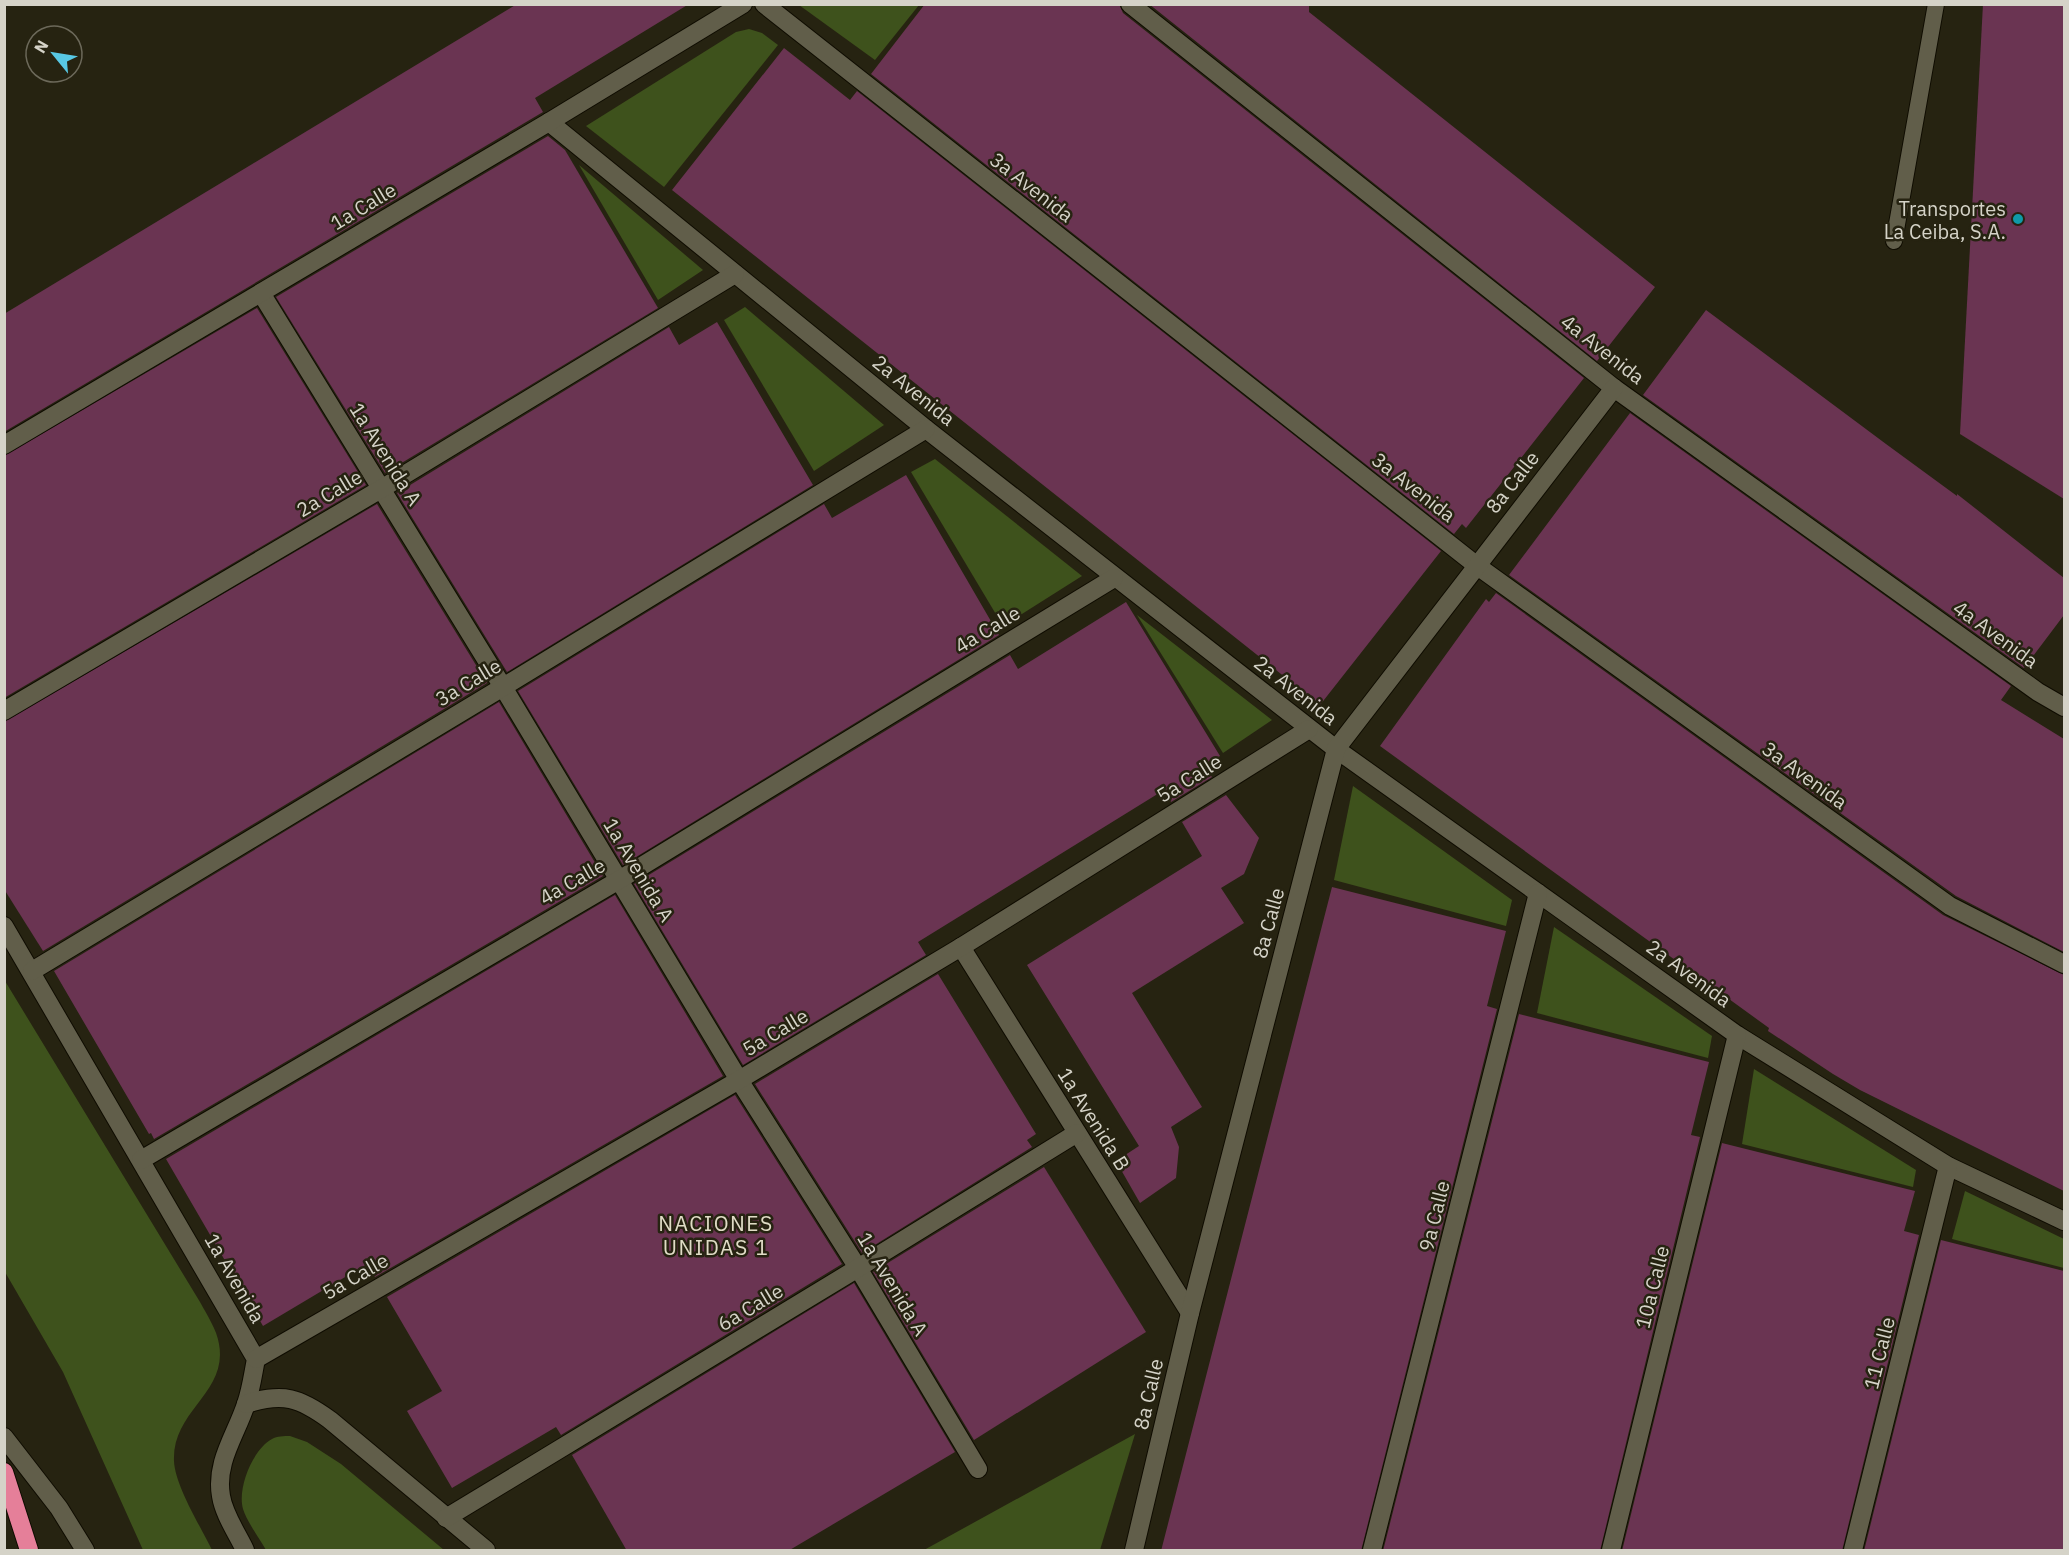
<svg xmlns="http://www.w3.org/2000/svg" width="2069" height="1555" viewBox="0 0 2069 1555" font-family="'IBM Plex Sans',sans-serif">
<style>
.green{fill:#3e521c}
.building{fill:#6a3452}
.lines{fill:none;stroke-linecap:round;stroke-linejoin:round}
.lane-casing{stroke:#0f0c00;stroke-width:18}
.street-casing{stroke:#0f0c00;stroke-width:20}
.secondary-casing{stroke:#0f0c00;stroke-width:20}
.highway-casing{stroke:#0f0c00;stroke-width:20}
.lane{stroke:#615e4a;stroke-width:16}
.street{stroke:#615e4a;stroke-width:18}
.secondary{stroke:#615e4a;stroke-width:18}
.highway{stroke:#e57f99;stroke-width:18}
.culture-dot{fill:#0f9aa8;stroke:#262311;stroke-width:2}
.labels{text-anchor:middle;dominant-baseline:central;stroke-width:5;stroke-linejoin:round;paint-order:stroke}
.street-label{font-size:20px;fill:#d5d3c8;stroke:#262311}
.poi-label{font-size:20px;fill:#d5d3c8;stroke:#262311;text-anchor:end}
.neighbourhood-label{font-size:21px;letter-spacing:1.5px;fill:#e0dcc6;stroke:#262311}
</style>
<rect width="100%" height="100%" fill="#262311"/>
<g class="green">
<polygon points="799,5 919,5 875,60"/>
<polygon points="749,29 762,33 778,45 664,187 586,126 736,32"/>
<polygon points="579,165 703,270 658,300"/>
<polygon points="745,307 884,425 814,471 724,320"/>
<polygon points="935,459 1082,576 1003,626 911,472"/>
<polygon points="1137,615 1272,720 1223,753"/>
<polygon points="1353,786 1512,900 1506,926 1334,880"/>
<polygon points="1554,927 1712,1036 1708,1058 1537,1013"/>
<path d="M5,981L200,1302C207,1315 217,1330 219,1344C228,1393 172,1410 174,1461C175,1486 201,1527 212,1550H143L63,1372L5,1272Z"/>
<polygon points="1754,1069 1916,1170 1913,1187 1742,1144"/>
<polygon points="1965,1191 2064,1239 2064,1268 1952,1239"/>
<polygon points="1135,1434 1100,1550 924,1550"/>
<path d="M290,1436L307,1442L341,1464L444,1550H266C260,1539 247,1522 243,1509C237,1488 253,1449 272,1439C277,1436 284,1436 290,1436Z"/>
</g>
<g class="building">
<polygon points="517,4 689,4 535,98 543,112 4,432 4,314"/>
<polygon points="925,4 1119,4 1123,13 1584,378 1466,528 1462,524 1454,534 871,74"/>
<polygon points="1149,4 1309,4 1309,12 1655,287 1597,361"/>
<polygon points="1983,4 2064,4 2064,499 1960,434"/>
<polygon points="784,48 850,100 857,91 1441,551 1320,705 672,190"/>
<polygon points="548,136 565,150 658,308 385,473 276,297"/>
<polygon points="257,308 366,485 4,698 4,456"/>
<polygon points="1706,310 1886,444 1957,496 1957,494 2064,578 2064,615 2024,668 1643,395"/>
<polygon points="717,322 813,485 507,672 397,493 669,327 679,345"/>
<polygon points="1630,413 2011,686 2001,700 2064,739 2064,952 1956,896 1509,575"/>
<polygon points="906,475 999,635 623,865 518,691 824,504 832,518"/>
<polygon points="377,504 487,683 43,951 4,889 4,722"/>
<polygon points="1496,593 1943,915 2064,975 2064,1191 1860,1090 1833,1074 1768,1031 1769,1028 1380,746 1486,599 1489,602"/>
<polygon points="1126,602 1220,756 1203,766 1212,777 1171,802 1164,790 918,942 926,955 743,1065 634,884 1010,655 1018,669"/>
<polygon points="499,702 603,876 154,1139 151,1133 149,1134 54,971"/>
<polygon points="1226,795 1259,838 1244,874 1221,888 1244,923 1132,993 1202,1107 1171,1127 1179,1147 1176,1178 1140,1203 1116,1161 1139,1146 1027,965 1202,856 1182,822"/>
<polygon points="1332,887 1506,931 1487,1006 1497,1009 1361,1551 1161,1551"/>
<polygon points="615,895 723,1076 375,1277 367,1264 263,1326 166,1159"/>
<polygon points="938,974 1036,1134 1027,1140 1032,1147 862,1253 755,1084"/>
<polygon points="1519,1014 1709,1062 1691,1135 1700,1137 1600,1551 1383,1551"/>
<polygon points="735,1095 842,1264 561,1435 556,1427 452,1488 407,1411 442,1391 387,1297"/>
<polygon points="1722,1143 1915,1191 1904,1231 1919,1235 1842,1551 1622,1551"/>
<polygon points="1044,1167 1146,1332 974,1440 873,1272"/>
<polygon points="1941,1240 2064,1271 2064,1551 1864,1551"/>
<polygon points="854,1283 955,1452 788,1551 627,1551 572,1455"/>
</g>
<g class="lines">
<g class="lane-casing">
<polyline id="lane" points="1894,241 1936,4"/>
</g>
<g class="street-casing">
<g id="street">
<polyline points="764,4 1476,565 1950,906 2064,964"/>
<polyline points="1130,4 1614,388 2038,692 2064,707"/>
<polyline points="549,122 926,429 1336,749 1737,1035 1948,1166 2064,1221"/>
<polyline points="261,293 503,687 739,1080 858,1268 978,1469"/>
<polyline points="4,445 549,122 743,4"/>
<polyline points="4,711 381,489 735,274"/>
<path d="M4,926L256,1359C253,1374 251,1390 246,1404C236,1435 215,1462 221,1496C224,1515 237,1533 245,1550"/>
<polyline points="961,947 1190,1313"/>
<polyline points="32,971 503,687 926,429"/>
<polyline points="141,1160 619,880 1114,578"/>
<polyline points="256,1359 739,1080 961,947 1309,729"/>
<path d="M246,1404C283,1392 300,1398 330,1420L486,1550"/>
<polyline points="446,1518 858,1268 1077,1133"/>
<polyline points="1134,1550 1190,1313 1336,749 1614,388"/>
<polyline points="1372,1550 1538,893"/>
<polyline points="1611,1550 1737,1035"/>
<polyline points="1853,1550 1948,1166"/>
</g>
</g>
<g class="secondary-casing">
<polyline id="secondary" points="4,1437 59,1508 85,1550"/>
</g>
<g class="highway-casing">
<polyline id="highway" points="4,1472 29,1550"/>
</g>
<use href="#lane" class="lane"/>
<use href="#street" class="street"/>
<use href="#secondary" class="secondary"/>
<use href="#highway" class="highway"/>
</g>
<circle class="culture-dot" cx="2018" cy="219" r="6"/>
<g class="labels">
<g class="street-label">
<text transform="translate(1032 187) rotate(38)">3a Avenida</text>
<text transform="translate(363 206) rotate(-31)">1a Calle</text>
<text transform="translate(1603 349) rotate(38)">4a Avenida</text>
<text transform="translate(914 390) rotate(39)">2a Avenida</text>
<text transform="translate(386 454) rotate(58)">1a Avenida A</text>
<text transform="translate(1512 482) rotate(-52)">8a Calle</text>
<text transform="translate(1414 487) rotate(38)">3a Avenida</text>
<text transform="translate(329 493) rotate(-31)">2a Calle</text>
<text transform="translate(987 629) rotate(-31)">4a Calle</text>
<text transform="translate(1996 634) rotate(36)">4a Avenida</text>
<text transform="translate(468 682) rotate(-31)">3a Calle</text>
<text transform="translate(1296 690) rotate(38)">2a Avenida</text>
<text transform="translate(1805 775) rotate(36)">3a Avenida</text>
<text transform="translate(1189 778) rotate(-32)">5a Calle</text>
<text transform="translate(639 870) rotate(59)">1a Avenida A</text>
<text transform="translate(572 881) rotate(-30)">4a Calle</text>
<text transform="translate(1268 923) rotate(-75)">8a Calle</text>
<text transform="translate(1689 973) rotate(36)">2a Avenida</text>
<text transform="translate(775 1032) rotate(-31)">5a Calle</text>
<text transform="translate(1094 1119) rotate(58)">1a Avenida B</text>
<text transform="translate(1434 1216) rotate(-76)">9a Calle</text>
<text transform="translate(355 1276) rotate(-30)">5a Calle</text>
<text transform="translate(235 1278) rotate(60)">1a Avenida</text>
<text transform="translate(893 1284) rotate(59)">1a Avenida A</text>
<text transform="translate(1652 1287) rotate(-76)">10a Calle</text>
<text transform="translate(750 1307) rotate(-31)">6a Calle</text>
<text transform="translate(1879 1353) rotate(-76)">11 Calle</text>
<text transform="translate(1148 1394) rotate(-77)">8a Calle</text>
</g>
<g class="poi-label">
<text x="2006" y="208">Transportes<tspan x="2006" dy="23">La Ceiba, S.A.</tspan></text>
</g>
<g class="neighbourhood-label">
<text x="716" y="1223">NACIONES<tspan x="716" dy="24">UNIDAS 1</tspan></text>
</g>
</g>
<rect width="2069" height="1555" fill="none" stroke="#d5d3c8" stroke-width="12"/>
<g transform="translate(54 54) rotate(300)"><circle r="28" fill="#262311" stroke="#6c695a" stroke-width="1.5"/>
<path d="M0-4.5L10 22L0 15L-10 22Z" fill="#58c8e4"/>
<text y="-9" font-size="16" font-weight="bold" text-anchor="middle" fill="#d5d3c8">N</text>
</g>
</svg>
